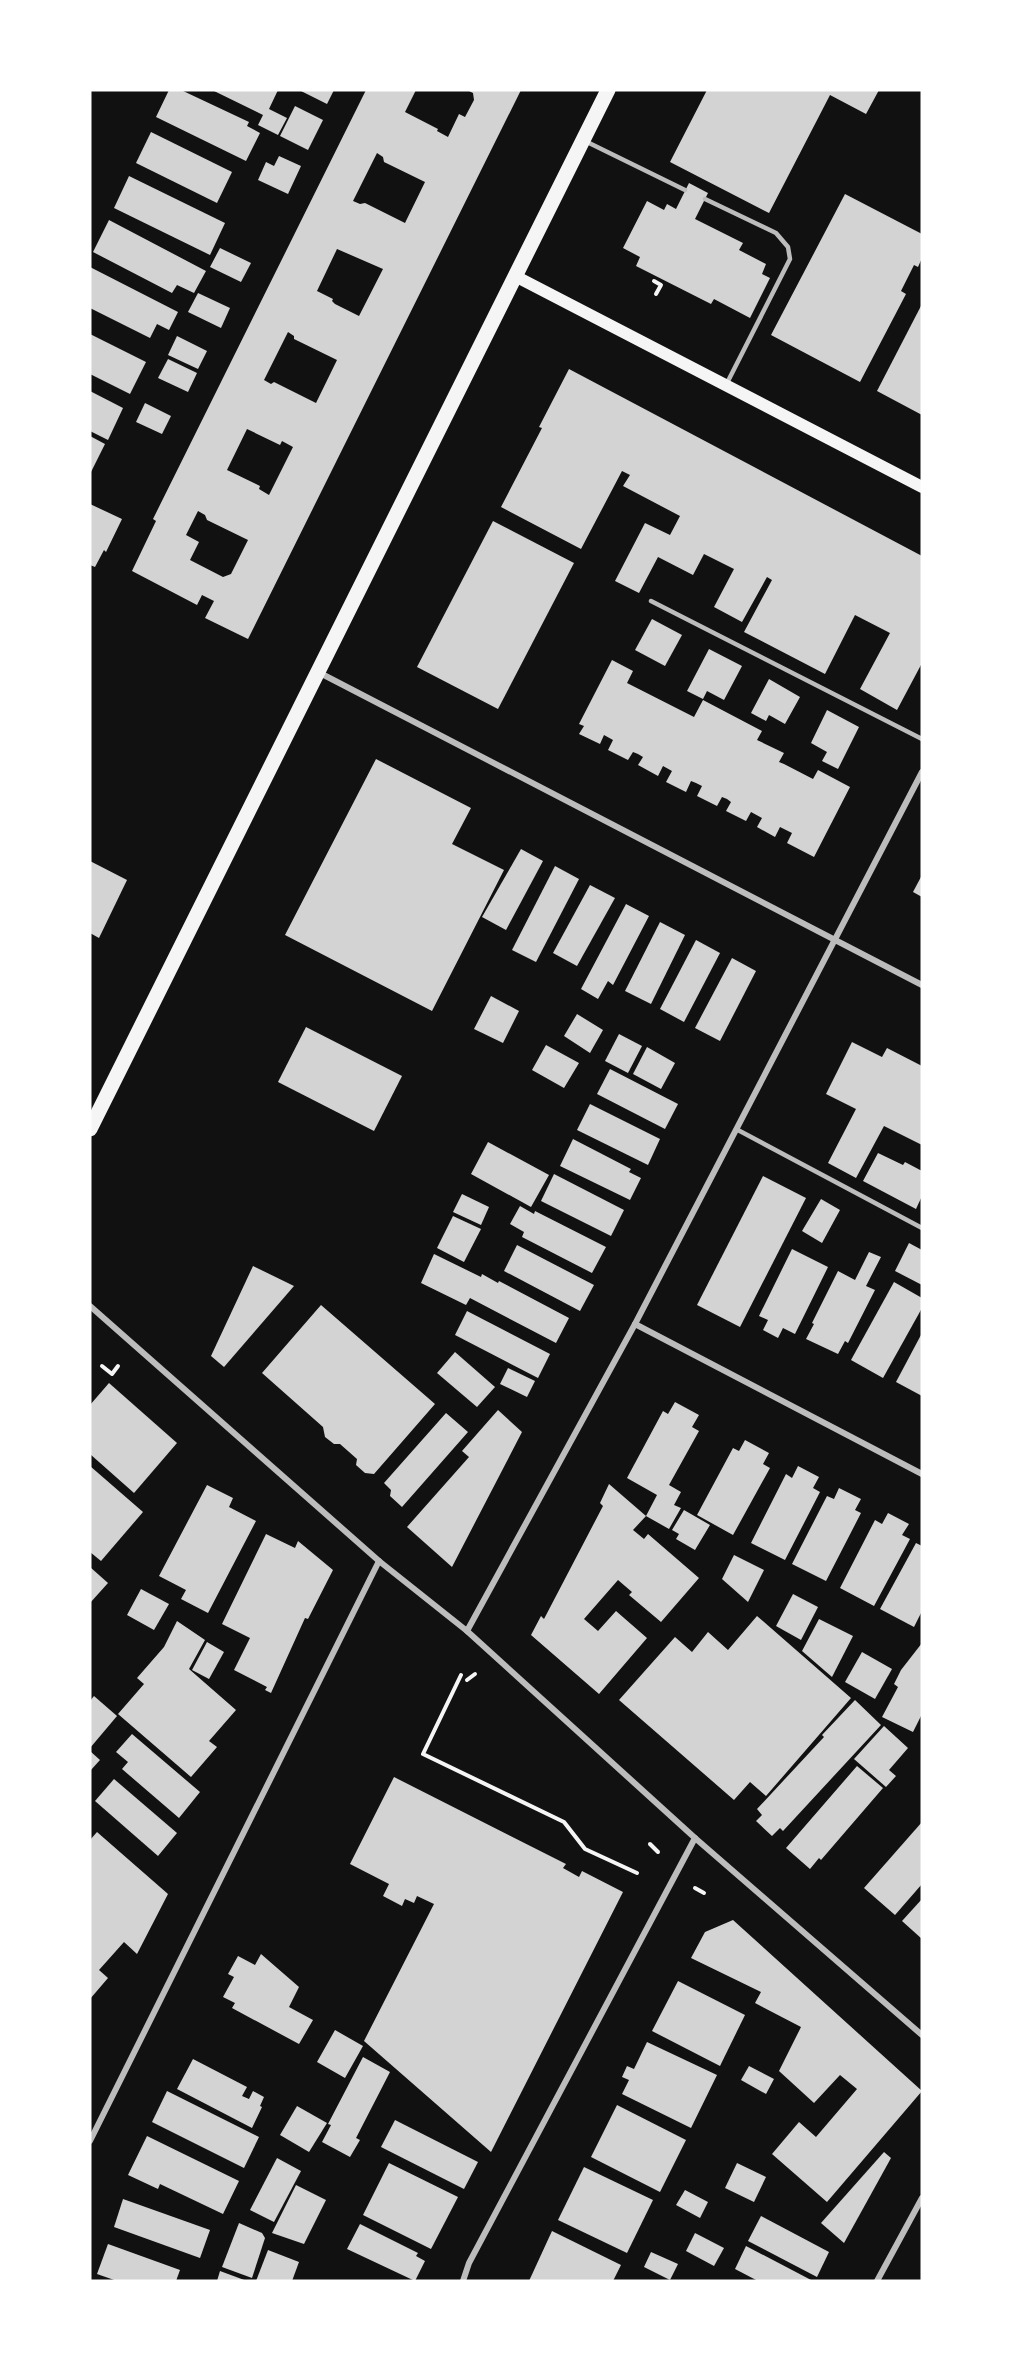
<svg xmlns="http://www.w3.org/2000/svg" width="1012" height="2371" viewBox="0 0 1012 2371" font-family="Jost,sans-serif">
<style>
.building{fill:#d3d3d3;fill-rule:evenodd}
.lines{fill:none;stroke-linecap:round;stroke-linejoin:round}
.path{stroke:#f5f5f5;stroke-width:4}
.service{stroke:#bcbcbc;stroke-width:4.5}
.minor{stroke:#bcbcbc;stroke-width:6}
.secondary{stroke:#f5f5f5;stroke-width:12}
.primary{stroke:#f5f5f5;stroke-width:15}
</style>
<rect width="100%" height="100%" fill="#111"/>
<g class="building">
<polygon points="169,90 181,90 249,122 247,126 260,133 246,161 156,117"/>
<polygon points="212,90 278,90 269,109 287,118 278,135 258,125 263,115"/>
<polygon points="299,90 334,90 327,104"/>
<path d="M366,90H416L405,112L438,129L437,131L448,137L459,114L465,117L474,100L473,93L467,90H521L248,639L205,618L214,601L202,595L197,605L132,571L156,521L153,519ZM377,153L383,157L384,162L425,182L405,223L365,203L360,204L353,201ZM337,249L383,269L359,316L335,304L332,301L333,299L317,291ZM288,332L294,336V339L337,360L316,403L274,382L271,384L264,380ZM247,429L280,445L282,441L293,447L269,495L259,489L260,486L227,470ZM198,511L205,515L207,520L248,540L231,574L223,577L190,560L199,542L186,535Z"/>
<polygon points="707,90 879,90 866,114 830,95 769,213 670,162"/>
<polygon points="295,106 323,120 308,150 280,136"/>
<polygon points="151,132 232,172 217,203 136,163"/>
<polygon points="279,156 301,166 288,194 258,180 266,162 274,166"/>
<polygon points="129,176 225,223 210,255 114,208"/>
<polygon points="689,183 708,193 695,219 743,243 739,250 766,264 762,274 770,278 750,318 714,299 711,304 636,266 640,257 623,248 647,201 664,210 667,204 676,209"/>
<polygon points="845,194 922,234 922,258 918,267 914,265 901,291 906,294 860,382 771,335"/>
<polygon points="109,220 206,271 194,293 177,285 172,293 93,252"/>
<polygon points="220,248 251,263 241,282 210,267"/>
<polygon points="90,267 178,312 169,330 157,324 150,338 90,308"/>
<polygon points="198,293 230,308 221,328 188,312"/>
<polygon points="922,304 922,415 877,391"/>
<polygon points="90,334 146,362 130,394 90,374"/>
<polygon points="177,336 207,351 198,369 168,355"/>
<polygon points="168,359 197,373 188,392 158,378"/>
<polygon points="569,369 922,556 922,663 897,710 860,689 890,633 855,615 825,674 744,632 772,580 767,577 742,622 714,607 734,569 704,554 693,575 658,557 639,593 615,581 645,523 670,535 680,516 623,486 630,475 622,471 581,549 501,507 542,428 539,427"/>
<polygon points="90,391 123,408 108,440 90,431"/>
<polygon points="145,403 171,416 162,434 136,422"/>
<polygon points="90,436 105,444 90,474"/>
<polygon points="90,504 122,519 106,552 104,550 95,567 90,565"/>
<polygon points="493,521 574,563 498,709 417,667"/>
<polygon points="652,619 682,635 665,666 635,650"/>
<polygon points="709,649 742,666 724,700 707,691 703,699 687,691"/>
<polygon points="612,660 633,671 627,683 694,717 703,700 762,731 757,740 784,753 779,762 784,764 813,779 818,770 850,787 814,857 787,843 792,833 780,827 775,837 757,827 762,818 751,812 746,821 726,811 731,802 727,799 722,797 717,806 697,796 702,786 696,783 691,781 686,792 666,782 672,771 663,766 658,776 638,765 643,757 638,754 633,752 628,760 608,750 613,740 604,735 600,744 579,734 584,726 579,724"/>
<polygon points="769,679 800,697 785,724 769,715 766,721 751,713"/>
<polygon points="827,710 859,727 838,769 822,761 827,752 811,743"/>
<polygon points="376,759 471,808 452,844 504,870 432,1011 285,935"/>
<polygon points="521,849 543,861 506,930 482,917"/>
<polygon points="90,861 127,880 99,938 90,933"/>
<polygon points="555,866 579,879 536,962 512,950"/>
<polygon points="922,875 922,897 913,892"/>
<polygon points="590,885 615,898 577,966 553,953"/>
<polygon points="626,904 649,916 613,985 608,981 598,999 581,989"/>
<polygon points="660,922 685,935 651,1004 625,991"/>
<polygon points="696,940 720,953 684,1022 660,1009"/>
<polygon points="732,958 756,971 720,1041 695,1028"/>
<polygon points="491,996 519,1011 503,1043 474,1029"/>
<polygon points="577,1014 603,1030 590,1053 564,1036"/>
<polygon points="306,1027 402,1076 374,1131 278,1082"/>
<polygon points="619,1034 642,1046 628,1073 605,1061"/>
<polygon points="852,1042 882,1057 887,1048 922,1066 922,1145 884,1126 856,1178 828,1163 856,1109 826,1094"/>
<polygon points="546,1045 579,1063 564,1088 532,1070"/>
<polygon points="647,1047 675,1063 661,1089 633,1074"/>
<polygon points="610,1069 678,1104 665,1129 597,1094"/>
<polygon points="590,1104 660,1139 648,1165 577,1130"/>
<polygon points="573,1139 631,1169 629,1172 641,1178 630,1200 560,1166"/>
<polygon points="488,1142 549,1175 531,1207 471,1174"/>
<polygon points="878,1153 903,1165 905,1162 922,1171 922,1196 916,1209 863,1181"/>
<polygon points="554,1174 624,1210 611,1236 541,1201"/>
<polygon points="763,1176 806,1198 740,1327 697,1305"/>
<polygon points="462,1194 489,1207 481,1225 453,1212"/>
<polygon points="821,1199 840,1210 822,1243 802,1231"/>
<polygon points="520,1206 534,1214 535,1211 606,1247 592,1273 522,1237 524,1232 510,1224"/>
<polygon points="453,1216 481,1229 464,1262 437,1248"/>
<polygon points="909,1243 922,1250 922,1285 895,1271"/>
<polygon points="517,1245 594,1285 580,1311 504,1271"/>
<polygon points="792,1249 828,1267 795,1334 783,1328 778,1338 763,1330 768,1320 759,1316"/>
<polygon points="869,1252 881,1257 866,1286 875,1290 848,1343 845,1341 838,1354 806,1339 814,1324 812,1323 838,1271 855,1280"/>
<polygon points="434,1254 481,1277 482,1274 498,1283 499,1281 569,1318 556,1343 470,1298 466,1305 421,1283"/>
<polygon points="253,1266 294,1286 224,1367 211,1356"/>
<polygon points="894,1282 922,1298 922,1308 883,1378 851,1360"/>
<polygon points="321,1305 435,1404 374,1474 365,1473 356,1465 357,1459 340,1444 334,1444 325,1437 323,1427 262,1373"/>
<polygon points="467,1311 550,1354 538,1378 455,1335"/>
<polygon points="922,1333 922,1396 896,1382"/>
<polygon points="455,1352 495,1387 477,1407 437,1373"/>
<polygon points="508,1368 535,1381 527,1397 500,1384"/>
<polygon points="109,1383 177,1443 134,1493 90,1454 90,1405"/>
<polygon points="675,1402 699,1415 692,1427 699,1431 669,1485 681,1492 674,1505 681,1508 669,1529 646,1516 657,1495 627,1478 663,1411 668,1414"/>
<polygon points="498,1410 522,1432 452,1567 407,1527 469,1457 462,1451"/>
<polygon points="446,1413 468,1432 402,1507 390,1496 391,1490 384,1483"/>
<polygon points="745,1440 769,1453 763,1464 770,1468 733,1535 697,1515 733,1448 739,1451"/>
<polygon points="90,1466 143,1512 101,1561 90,1552"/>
<polygon points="798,1466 819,1477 813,1488 820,1492 785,1560 751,1543 786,1474 792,1478"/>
<polygon points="609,1484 646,1516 633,1530 644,1539 648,1534 699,1578 661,1622 629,1595 632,1592 618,1580 584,1619 598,1631 616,1611 647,1638 599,1694 531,1635 541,1616 544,1619 603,1506 600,1503"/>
<polygon points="207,1485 233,1498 229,1507 256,1521 208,1613 181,1599 186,1590 159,1576"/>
<polygon points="839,1488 861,1499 855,1510 861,1513 826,1581 792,1564 827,1496 834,1499"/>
<polygon points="684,1510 710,1525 695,1550 676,1539 679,1534 672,1530"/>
<polygon points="888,1513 909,1524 902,1535 910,1539 874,1606 840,1588 875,1520 882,1524"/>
<polygon points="266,1534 295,1548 298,1541 333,1570 308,1619 305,1618 271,1693 265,1690 267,1687 234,1670 250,1638 222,1624"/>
<polygon points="916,1543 922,1546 922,1611 914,1627 880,1609"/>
<polygon points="734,1555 764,1570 748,1602 722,1579"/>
<polygon points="90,1567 108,1583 90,1603"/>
<polygon points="141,1589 169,1604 154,1630 127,1615"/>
<polygon points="793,1594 818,1607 801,1640 776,1626"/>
<polygon points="757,1616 851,1698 766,1796 750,1782 734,1800 619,1700 675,1637 692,1652 708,1632 728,1650"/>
<polygon points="819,1619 853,1636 832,1677 802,1651"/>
<polygon points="177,1621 205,1640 189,1669 236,1710 209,1741 217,1747 191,1777 118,1714 144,1684 137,1678 164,1647"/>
<polygon points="207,1642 224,1652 209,1679 192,1670"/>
<polygon points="922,1643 922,1714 913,1732 882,1717 898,1687 894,1684 901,1670"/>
<polygon points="862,1652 892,1669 875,1699 845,1682"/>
<polygon points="94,1696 117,1716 90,1748 90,1701"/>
<polygon points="855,1700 881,1725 783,1831 780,1828 772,1836 756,1821 762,1815 757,1809 824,1737 822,1735"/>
<polygon points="884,1726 908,1748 889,1770 896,1776 886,1787 854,1759"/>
<polygon points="132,1734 200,1792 179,1818 122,1769 128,1762 116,1752"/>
<polygon points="90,1751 100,1760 90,1771"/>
<polygon points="857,1766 883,1788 821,1860 819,1858 810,1869 786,1848"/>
<polygon points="394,1777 566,1864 563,1868 579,1877 582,1871 623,1892 491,2152 364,2041 434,1904 417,1896 414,1903 405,1899 402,1906 383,1896 389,1884 350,1864"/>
<polygon points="114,1779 177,1833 158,1856 95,1801"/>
<polygon points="922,1822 922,1884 895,1915 864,1888"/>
<polygon points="97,1832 168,1894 137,1954 124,1942 99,1970 108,1978 90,1999 90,1840"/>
<polygon points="922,1899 922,1939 902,1921"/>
<polygon points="733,1920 922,2091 827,2202 772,2154 799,2122 816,2137 857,2089 840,2075 814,2103 779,2071 801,2027 755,2003 761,1992 691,1958 705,1932"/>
<polygon points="261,1954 299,1987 289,2007 313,2020 299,2044 232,2008 235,2003 223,1997 234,1977 228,1974 238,1956 255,1965"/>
<polygon points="678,1981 745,2015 720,2066 652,2031"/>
<polygon points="335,2030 363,2046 345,2078 317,2062"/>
<polygon points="647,2042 717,2075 691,2128 622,2094 629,2080 622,2077 627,2066 634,2069"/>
<polygon points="363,2057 390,2072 356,2138 360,2140 350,2157 322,2142 331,2125 328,2124"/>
<polygon points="193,2059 247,2087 242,2096 249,2099 253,2091 264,2097 260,2106 262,2107 252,2128 177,2089"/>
<polygon points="749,2066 774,2079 766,2094 741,2080"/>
<polygon points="167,2091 259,2137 244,2168 152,2122"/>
<polygon points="617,2105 686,2140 660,2192 591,2157"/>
<polygon points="297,2106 327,2123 309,2152 280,2135"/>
<polygon points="395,2120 478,2162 464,2189 381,2147"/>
<polygon points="147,2136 239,2181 223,2214 160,2184 158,2189 128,2175"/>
<polygon points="884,2152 891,2158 844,2243 821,2223"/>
<polygon points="277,2158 301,2171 274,2222 250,2210"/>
<polygon points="389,2163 458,2197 431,2249 363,2215"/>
<polygon points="737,2163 766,2177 754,2202 725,2188"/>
<polygon points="584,2167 653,2200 627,2253 558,2220"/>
<polygon points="296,2185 326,2200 304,2244 272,2233"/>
<polygon points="685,2190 708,2202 700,2218 676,2205"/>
<polygon points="123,2199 210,2230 200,2258 114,2227"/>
<polygon points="761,2216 829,2252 817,2277 748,2241"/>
<polygon points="239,2223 262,2233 265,2238 252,2278 222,2267"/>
<polygon points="360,2224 418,2253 416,2256 425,2261 415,2281 347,2249"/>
<polygon points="552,2231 621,2265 613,2281 529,2281"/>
<polygon points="695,2233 724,2248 714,2266 686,2251"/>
<polygon points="108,2244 180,2270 176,2281 117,2281 97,2274"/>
<polygon points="746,2246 813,2281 758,2281 735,2269"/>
<polygon points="268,2250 299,2262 292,2281 256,2281"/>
<polygon points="651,2252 678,2264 670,2280 644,2267"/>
<polygon points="220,2271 247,2281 217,2281"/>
</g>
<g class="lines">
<g class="path">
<polyline points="654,281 661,285 656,294"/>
<polyline points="102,1366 112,1374 118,1366"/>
<polyline points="461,1675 423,1754 564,1822 585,1849 637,1873"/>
<polyline points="467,1680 475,1674"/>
<polyline points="650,1844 658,1852"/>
<polyline points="695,1888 704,1893"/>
</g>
<g class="service">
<polyline points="585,141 685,190"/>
<polyline points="705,199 776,233 788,247 790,259 726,385"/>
<polyline points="651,601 922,739"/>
<polyline points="736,1129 922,1228"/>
</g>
<g class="minor">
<polyline points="318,672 922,985"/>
<polyline points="90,1306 379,1561 467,1631 695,1838 922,2035"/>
<polyline points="635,1324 922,1474"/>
<polyline points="467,1631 635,1324 922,772"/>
<polyline points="90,2141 379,1561"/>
<polyline points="463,2281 469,2263 695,1838"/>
<polyline points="877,2281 922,2198"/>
</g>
<polyline class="secondary" points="515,276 922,487"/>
<polyline class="primary" points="90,1129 608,90"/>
</g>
<rect width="1012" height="2371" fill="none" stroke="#ffffff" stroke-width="183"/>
</svg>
